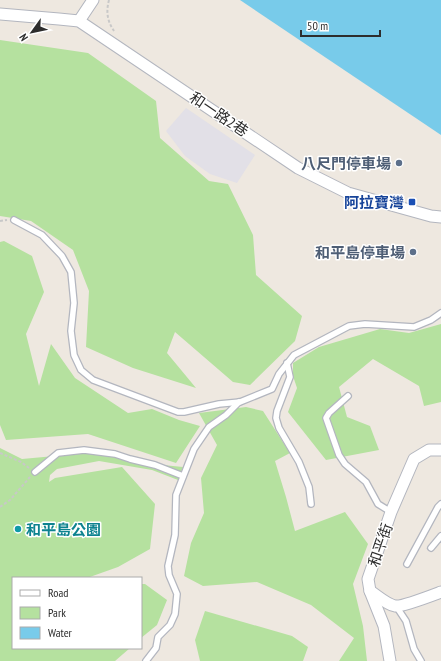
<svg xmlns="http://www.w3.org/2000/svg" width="441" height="661" viewBox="0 0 441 661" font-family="'PT Sans Narrow','Noto Sans TC',sans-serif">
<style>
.industrial{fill:#e2e0e7}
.green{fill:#b5e19f}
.water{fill:#78cbea}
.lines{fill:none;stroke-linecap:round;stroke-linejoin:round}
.service-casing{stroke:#b3b6bf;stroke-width:8}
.minor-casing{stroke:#b3b6bf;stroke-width:13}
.path{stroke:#c8c8c8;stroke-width:2;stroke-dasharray:3 2;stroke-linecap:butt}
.service{stroke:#fff;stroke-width:5.5}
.minor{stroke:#fff;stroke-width:11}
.service-dot{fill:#5c6f8a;stroke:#fff;stroke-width:1.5}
.transit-dot{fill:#1a4fb4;stroke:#fff;stroke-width:1.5}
.culture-dot{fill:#0f9aa8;stroke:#fff;stroke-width:1.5}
.labels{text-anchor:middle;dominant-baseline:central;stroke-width:3;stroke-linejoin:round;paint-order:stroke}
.street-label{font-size:15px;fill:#2d2d2d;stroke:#fff}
.service-label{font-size:15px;font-weight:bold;fill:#4e5e75;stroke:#fff;text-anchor:end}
.transit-label{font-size:15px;font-weight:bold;fill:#164399;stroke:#fff;text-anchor:end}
.culture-label{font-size:15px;font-weight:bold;fill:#0d838f;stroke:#fff;text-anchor:start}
</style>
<rect width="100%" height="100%" fill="#eee8e0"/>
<polygon class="industrial" points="186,108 255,155 237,183 210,174 185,156 166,131"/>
<g class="green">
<polygon points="0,40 88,53 156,101 160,138 209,181 228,184 253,235 256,275 302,316 295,341 250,385 233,382 175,332 167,353 196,388 133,368 86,347 89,291 73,250 31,221 0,216"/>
<polygon points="4,241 32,256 44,292 26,334 39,386 51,344 75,378 128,413 152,409 179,420 200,426 176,463 88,434 6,440 0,425 0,242"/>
<polygon points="441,324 441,402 424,406 419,386 373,359 339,387 347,417 370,426 379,450 326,460 288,412 297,388 293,376 293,363 319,347 380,329 409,333"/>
<polygon points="246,407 263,411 290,453 275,461 286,497 295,531 345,512 368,544 353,584 363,626 367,661 339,661 354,638 311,605 257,582 203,586 184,576 191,543 204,513 201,478 217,445 199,413"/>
<polygon points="0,448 22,459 109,451 163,465 183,467 178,480 152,470 99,461 57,469 50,475 49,482 55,478 122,467 155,504 150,549 118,567 87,578 13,578 13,648 130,648 115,661 0,661"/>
<polygon points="141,584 145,584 167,600 157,625 141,638"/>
<polygon points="205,611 292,636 308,647 303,661 200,661 195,640"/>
</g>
<polygon class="water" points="240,0 441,0 441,135"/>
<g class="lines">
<g class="service-casing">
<g id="service">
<polyline points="14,220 42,235 62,256 71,272 74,303 71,331 74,355 81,370 93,380 178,412 184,412 219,404 240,402 272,389 279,374 294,355 349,326 365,324 414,327 431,320 441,313"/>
<polyline points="287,363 290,377 277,411 276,418 279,428 299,462 309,487 311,504"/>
<polyline points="348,396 329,413 326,418 339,455 345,464 366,482 378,504 391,512"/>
<polyline points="35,472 58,453 84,450 115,454 130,459 155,465 183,476"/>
<polyline points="431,548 441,536"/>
<polyline points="407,564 438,507 441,504"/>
<polyline points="396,606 406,621 414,649 421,661"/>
<polyline points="146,661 156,648 158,637 170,625 175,614 177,594 169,575 168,566 175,535 176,495 194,449 209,427 226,415 239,402"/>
</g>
</g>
<g class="minor-casing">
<g id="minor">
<polyline points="0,14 59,19 79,21 298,168 348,193 431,216 441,217"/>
<polyline points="79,21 93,0"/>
<path d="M370,591C378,596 386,604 395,606C402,607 433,595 441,592"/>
<polyline points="390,661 384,626 370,591 368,579 391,512 414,459 429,450 441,450"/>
</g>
</g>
<g class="path">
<path d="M109,0C106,11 107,21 114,31"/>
<polyline points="0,221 7,220"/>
<polyline points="0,453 21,462 29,468"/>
<polyline points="0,507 10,500 30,477"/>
</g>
<use href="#service" class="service"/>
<use href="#minor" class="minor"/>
</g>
<g class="service-dot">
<circle cx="399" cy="163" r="4"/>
<circle cx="413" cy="252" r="4"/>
</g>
<rect class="transit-dot" x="408" y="198" width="8" height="8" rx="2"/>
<circle class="culture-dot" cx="18" cy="529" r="4"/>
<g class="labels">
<g class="street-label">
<text transform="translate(219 114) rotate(34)">和一路2巷</text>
<text transform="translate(380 545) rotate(-71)">和平街</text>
</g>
<g class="service-label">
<text x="391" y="163">八尺門停車場</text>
<text x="405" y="252">和平島停車場</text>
</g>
<g class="transit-label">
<text x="404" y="202">阿拉寶灣</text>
</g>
<g class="culture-label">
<text x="26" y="529">和平島公園</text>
</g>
</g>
<rect x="12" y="577" width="130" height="72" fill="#ffffff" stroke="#ababab"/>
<rect x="20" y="590" width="20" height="6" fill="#ffffff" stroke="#ababab"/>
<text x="48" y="597" font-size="12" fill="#2d2d2d">Road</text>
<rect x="20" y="607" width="20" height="12" fill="#b5e19f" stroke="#ababab"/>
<text x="48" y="617" font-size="12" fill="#2d2d2d">Park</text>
<rect x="20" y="627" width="20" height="12" fill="#78cbea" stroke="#ababab"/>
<text x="48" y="637" font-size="12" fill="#2d2d2d">Water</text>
<g transform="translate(32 32) rotate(237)" stroke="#ffffff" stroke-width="3" paint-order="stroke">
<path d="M0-3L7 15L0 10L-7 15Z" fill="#2d2d2d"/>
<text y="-6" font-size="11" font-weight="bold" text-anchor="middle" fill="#2d2d2d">N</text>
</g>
<path d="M301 30v6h79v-6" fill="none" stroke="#2d2d2d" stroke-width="2"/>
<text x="307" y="30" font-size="12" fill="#2d2d2d" stroke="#ffffff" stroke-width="3" paint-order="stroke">50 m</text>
</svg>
